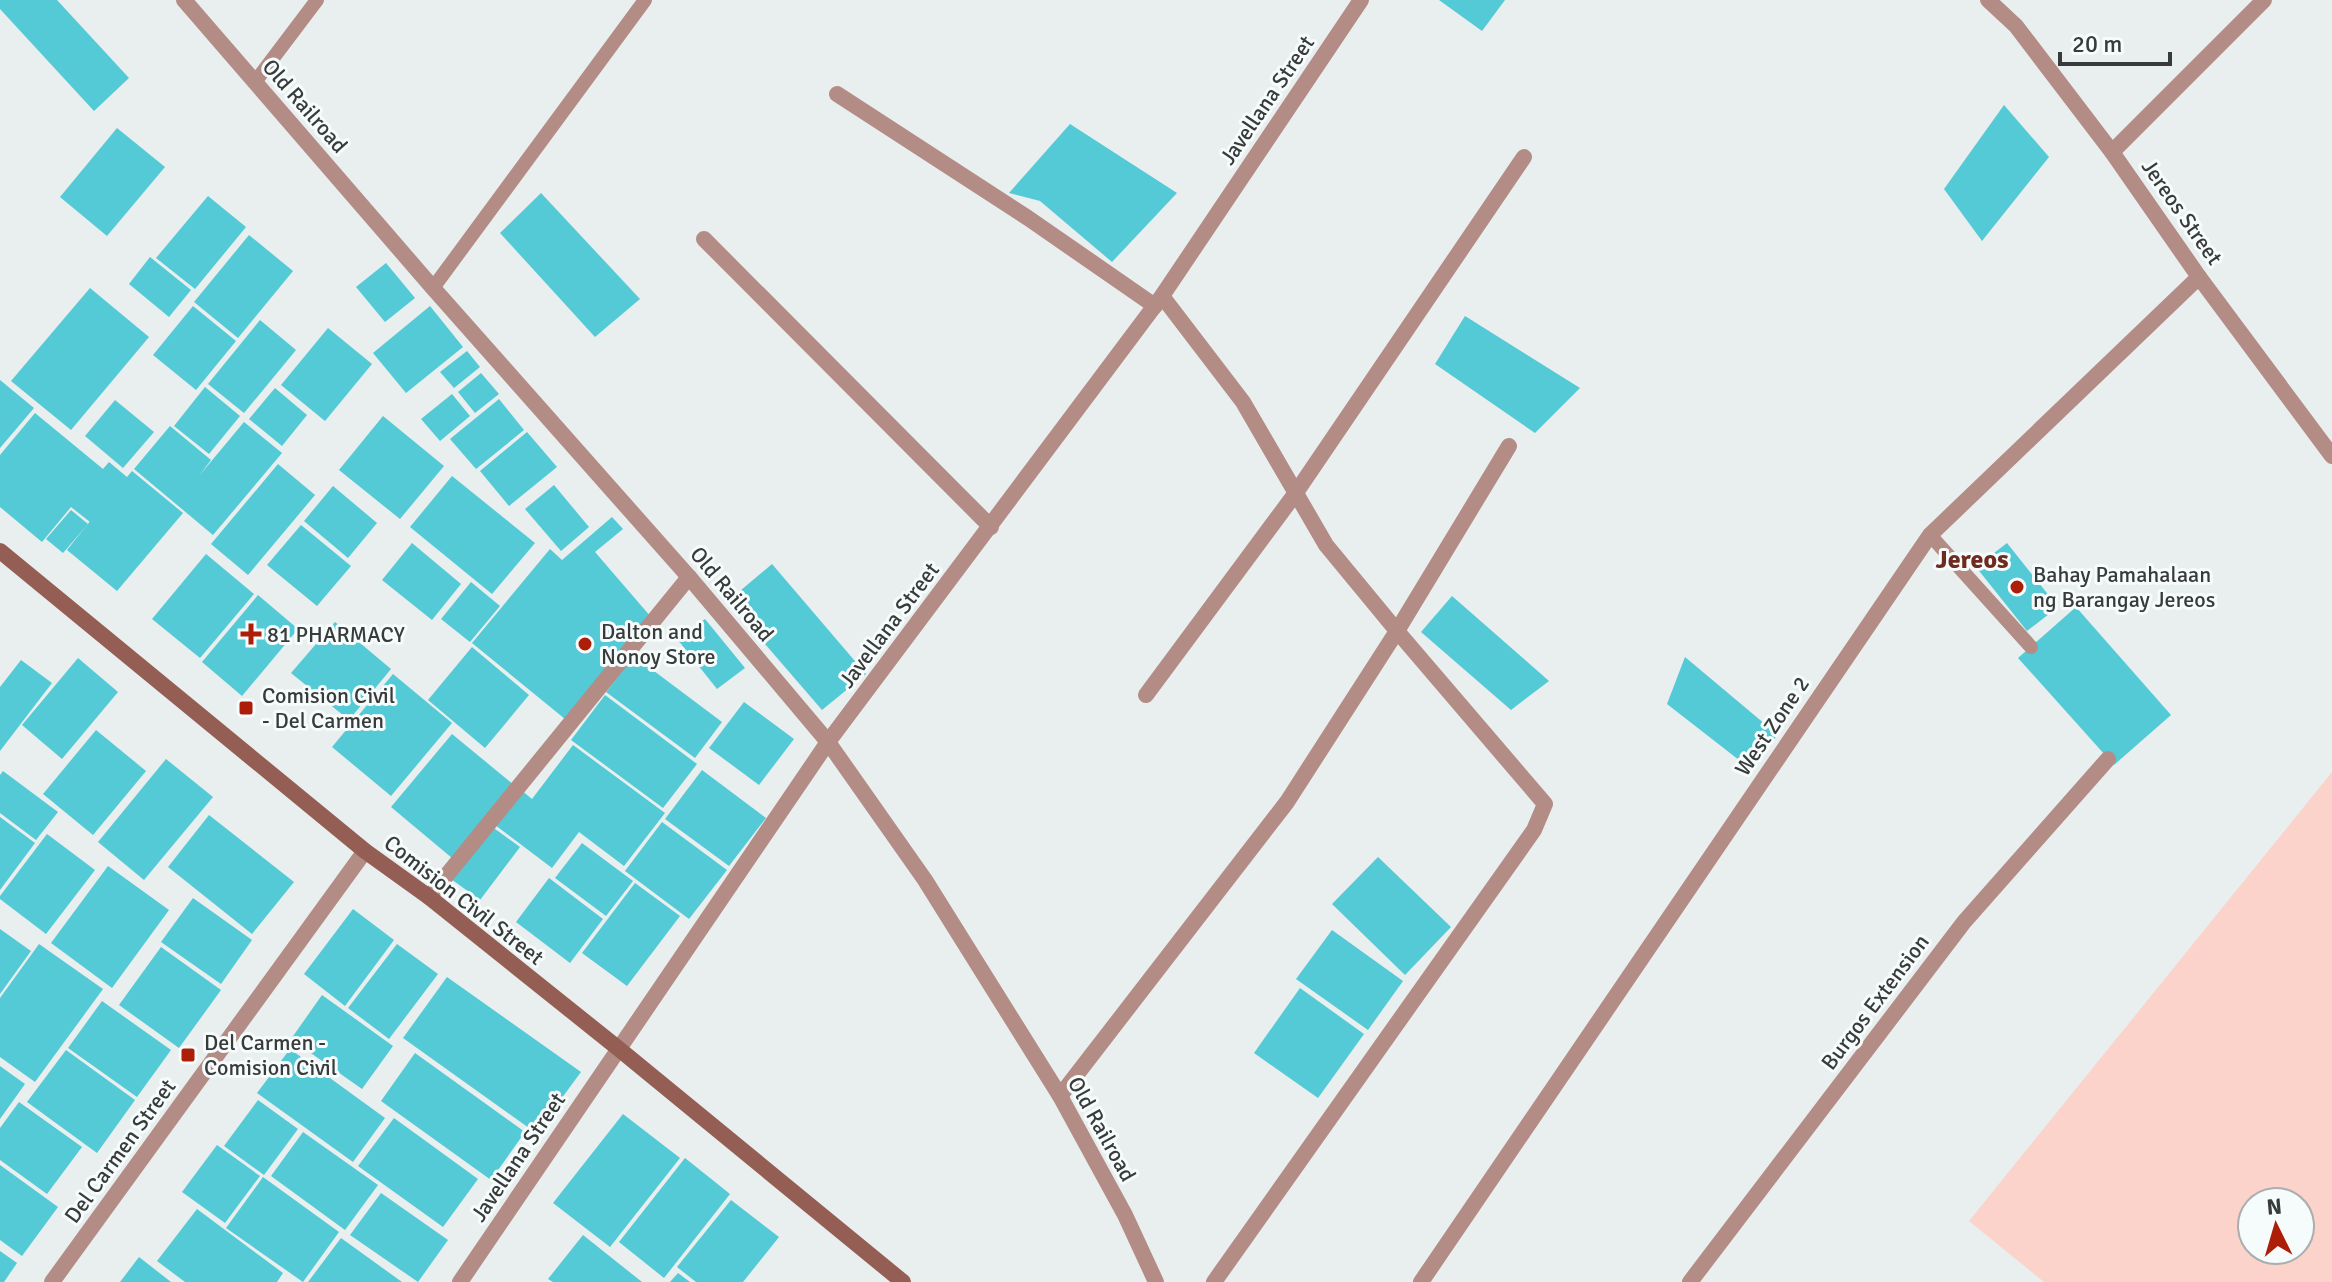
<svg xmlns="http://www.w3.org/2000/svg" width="2332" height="1282" viewBox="0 0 2332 1282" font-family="Signika,sans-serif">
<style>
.green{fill:#fbd3ca;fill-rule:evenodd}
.building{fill:#53cad6}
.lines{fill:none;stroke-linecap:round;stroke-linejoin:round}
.service{stroke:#b38d85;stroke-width:14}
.minor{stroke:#b38d85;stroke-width:16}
.tertiary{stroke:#b38d85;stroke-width:16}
.secondary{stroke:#945e54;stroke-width:16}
.poi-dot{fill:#ac1e07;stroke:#f6fbfb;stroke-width:3}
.labels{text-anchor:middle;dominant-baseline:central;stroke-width:6;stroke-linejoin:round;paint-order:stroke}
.street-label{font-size:22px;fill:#393b3b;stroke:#f6fbfb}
.poi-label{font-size:22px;fill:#393b3b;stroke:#f6fbfb;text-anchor:start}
.quarter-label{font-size:26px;font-weight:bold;fill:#702b20;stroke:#f6fbfb}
</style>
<rect width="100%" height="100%" fill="#e9eeee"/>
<path class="green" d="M2332,772V1282H2044L1969,1221ZM2252,1202H2300V1250H2252Z"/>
<g class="building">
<polygon points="0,0 57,0 129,78 94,111 0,9"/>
<polygon points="1439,0 1505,0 1482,31"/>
<polygon points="2004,105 2049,157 1982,241 1944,189"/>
<polygon points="1070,124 1177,193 1112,262 1040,201 1009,193"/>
<polygon points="117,128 165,167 107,236 60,197"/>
<polygon points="541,193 640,299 595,337 500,233"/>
<polygon points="208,196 246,227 195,289 156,258"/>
<polygon points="249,235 293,271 238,338 194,302"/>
<polygon points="150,257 191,290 169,317 129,284"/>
<polygon points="386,263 415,298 385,322 356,287"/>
<polygon points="90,288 149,337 71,430 11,381"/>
<polygon points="193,306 236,341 196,390 153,355"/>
<polygon points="430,306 463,347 406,393 373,353"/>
<polygon points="1465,316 1580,388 1535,433 1435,364"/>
<polygon points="260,320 296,350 244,413 208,384"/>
<polygon points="328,328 372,364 325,421 281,385"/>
<polygon points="467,351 480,367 454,388 440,372"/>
<polygon points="481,373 499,394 475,413 458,392"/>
<polygon points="0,380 34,408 0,448"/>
<polygon points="205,387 240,416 209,454 174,426"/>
<polygon points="275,388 307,415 282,446 249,419"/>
<polygon points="452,394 470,416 440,441 421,419"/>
<polygon points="499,399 524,430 476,469 450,439"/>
<polygon points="115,400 154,432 123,468 85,436"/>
<polygon points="35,413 103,469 109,462 127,477 132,471 183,513 117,591 67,550 91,520 90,522 71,507 42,542 0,507 0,455"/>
<polygon points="383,416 444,466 400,519 339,470"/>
<polygon points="244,422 282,453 213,535 134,469 170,426 211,460 199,476"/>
<polygon points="527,432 557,467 509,506 480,471"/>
<polygon points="278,464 315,495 248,575 211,544"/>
<polygon points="452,476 535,543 492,594 410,527"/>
<polygon points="554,485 589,527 561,551 525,509"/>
<polygon points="333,486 377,523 348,558 304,521"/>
<polygon points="71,510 88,524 63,553 46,539"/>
<polygon points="612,517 623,529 595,552 651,617 565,719 472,643 550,549 562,560"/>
<polygon points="301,525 351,566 317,606 267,565"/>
<polygon points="412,543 461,584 432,620 382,580"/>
<polygon points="2007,543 2058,607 2027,631 1976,567"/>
<polygon points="206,554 254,594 200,658 152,619"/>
<polygon points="772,564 866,674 822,710 728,601"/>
<polygon points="471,582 500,606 470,642 441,619"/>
<polygon points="258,595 298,629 242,696 202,662"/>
<polygon points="1452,596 1549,681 1511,710 1421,632"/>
<polygon points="2076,607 2171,715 2114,765 2018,658"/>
<polygon points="705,619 745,668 717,689 678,640"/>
<polygon points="335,622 391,669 349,720 291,673"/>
<polygon points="472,647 529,695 485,748 428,700"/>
<polygon points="634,656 722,722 695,758 606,692"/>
<polygon points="1685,657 1778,735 1748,767 1667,704"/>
<polygon points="78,658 118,692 62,759 22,725"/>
<polygon points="21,660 52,683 0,751 0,687"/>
<polygon points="393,674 452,723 391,796 332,747"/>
<polygon points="605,695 697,764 663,808 571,740"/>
<polygon points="744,702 794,739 759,785 709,748"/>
<polygon points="96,730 146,771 93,835 43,794"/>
<polygon points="452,734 514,785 452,858 391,807"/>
<polygon points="573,745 665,813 624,866 579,832 552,868 495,825 521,790 532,799"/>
<polygon points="166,759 213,797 144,880 98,842"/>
<polygon points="702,770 766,818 729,866 665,819"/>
<polygon points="3,771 58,812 36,840 0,813 0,775"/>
<polygon points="209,815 294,882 252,934 168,867"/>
<polygon points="0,817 35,843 0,890"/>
<polygon points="662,822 727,870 689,919 625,871"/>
<polygon points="491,826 520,847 480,900 451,879"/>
<polygon points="47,834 95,870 46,934 0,899 0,896"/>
<polygon points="582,843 633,881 606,916 555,878"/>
<polygon points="1378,857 1451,927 1405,975 1332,904"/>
<polygon points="108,866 169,910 112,988 51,943"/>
<polygon points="549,878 603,919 570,963 516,922"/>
<polygon points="635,883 680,916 627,986 582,953"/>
<polygon points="193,898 252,940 221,984 161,942"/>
<polygon points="353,909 394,940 345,1006 304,974"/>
<polygon points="0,929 31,951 0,994"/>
<polygon points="1332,930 1403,981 1368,1030 1296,979"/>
<polygon points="39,944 103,989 35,1082 0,1057 0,998"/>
<polygon points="397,944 438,974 389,1039 348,1008"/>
<polygon points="161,947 221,990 179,1048 119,1005"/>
<polygon points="447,977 581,1072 536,1133 403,1038"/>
<polygon points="1300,988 1364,1034 1318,1098 1254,1053"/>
<polygon points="322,995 393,1046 362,1089 291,1039"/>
<polygon points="102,1001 171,1050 137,1097 68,1048"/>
<polygon points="290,1049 385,1118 353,1162 257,1093"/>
<polygon points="66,1050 135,1100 97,1153 27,1102"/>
<polygon points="415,1053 525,1132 491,1180 381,1101"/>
<polygon points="0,1066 25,1084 0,1119"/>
<polygon points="258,1100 298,1129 264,1175 224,1146"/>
<polygon points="19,1102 82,1147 47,1194 0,1160 0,1128"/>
<polygon points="623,1114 680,1158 610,1247 553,1203"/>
<polygon points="394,1118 478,1179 443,1227 358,1166"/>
<polygon points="303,1132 378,1185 345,1230 271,1176"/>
<polygon points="217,1145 260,1176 225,1223 182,1192"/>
<polygon points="685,1158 730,1194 664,1278 619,1242"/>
<polygon points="0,1165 58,1207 22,1256 0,1240"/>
<polygon points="263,1177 339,1232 303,1282 226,1228"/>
<polygon points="381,1193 448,1240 418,1282 350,1235"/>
<polygon points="731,1200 779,1237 743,1282 696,1282 677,1267"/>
<polygon points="197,1209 283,1273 277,1282 185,1282 157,1261"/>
<polygon points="583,1235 642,1282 553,1282 548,1279"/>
<polygon points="341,1238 402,1282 308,1282"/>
<polygon points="0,1251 17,1263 4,1282 0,1282"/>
<polygon points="139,1257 171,1282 120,1282"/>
<polygon points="678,1273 690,1282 670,1282"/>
</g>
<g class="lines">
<g class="service">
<polyline points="255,82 317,0"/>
<polyline points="433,288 645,0"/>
<polyline points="1930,535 2031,647"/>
</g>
<g class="minor">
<polyline points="184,0 433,288 689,577 828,742 925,880 1060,1096 1125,1215 1156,1282"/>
<polyline points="837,94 1028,218 1155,306"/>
<polyline points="2112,152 2264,0"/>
<polyline points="704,239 991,527"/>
<polyline points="1162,296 1243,402 1326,545 1397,631 1545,804 1534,830 1214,1282"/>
<polyline points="1146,695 1295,494 1524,157"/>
<polyline points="429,897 689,577"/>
<polyline points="1060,1096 1287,802 1397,631 1509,446"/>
<polyline points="52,1282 365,851"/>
<polyline points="1421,1282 1930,535 2199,277"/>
<polyline points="1690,1282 1964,922 2108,759"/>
</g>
<g class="tertiary">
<polyline points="1988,0 2016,26 2112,152 2199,277 2332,456"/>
<polyline points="460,1282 828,742 1162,296 1361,0"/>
</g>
<polyline class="secondary" points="0,551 365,851 429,897 619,1049 903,1282"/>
</g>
<g class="poi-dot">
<circle cx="2017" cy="587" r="8"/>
<path d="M247 622h8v8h8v8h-8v8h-8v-8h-8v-8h8z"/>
<circle cx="585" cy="644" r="8"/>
<rect x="238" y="700" width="16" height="16" rx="4"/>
<rect x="180" y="1047" width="16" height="16" rx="4"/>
</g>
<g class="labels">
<g class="street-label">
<text transform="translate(1267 100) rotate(-56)">Javellana Street</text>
<text transform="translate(305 106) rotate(49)">Old Railroad</text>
<text transform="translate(2182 212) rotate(55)">Jereos Street</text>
<text transform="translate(732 594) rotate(50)">Old Railroad</text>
<text transform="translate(889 625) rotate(-53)">Javellana Street</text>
<text transform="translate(1772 726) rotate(-56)">West Zone 2</text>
<text transform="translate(464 900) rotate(38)">Comision Civil Street</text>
<text transform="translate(1875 1002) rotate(-53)">Burgos Extension</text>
<text transform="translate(1102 1129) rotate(61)">Old Railroad</text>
<text transform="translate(120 1151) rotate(-54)">Del Carmen Street</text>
<text transform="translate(518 1157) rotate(-56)">Javellana Street</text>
</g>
<g class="poi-label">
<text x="2033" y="574">Bahay Pamahalaan<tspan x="2033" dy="25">ng Barangay Jereos</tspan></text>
<text x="601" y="631">Dalton and<tspan x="601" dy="25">Nonoy Store</tspan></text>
<text x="267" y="634">81 PHARMACY</text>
<text x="262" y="695">Comision Civil<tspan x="262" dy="25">- Del Carmen</tspan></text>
<text x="204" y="1042">Del Carmen -<tspan x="204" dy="25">Comision Civil</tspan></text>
</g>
<g class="quarter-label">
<text x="1972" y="560">Jereos</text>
</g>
</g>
<g transform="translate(2276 1226) rotate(355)"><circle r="38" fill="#f6fbfb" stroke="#aaaeae" stroke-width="2"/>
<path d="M0-6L14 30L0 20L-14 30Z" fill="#ac1e07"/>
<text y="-12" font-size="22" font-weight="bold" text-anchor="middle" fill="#393b3b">N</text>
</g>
<path d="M2060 52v12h110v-12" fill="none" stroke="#393b3b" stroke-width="4"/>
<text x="2072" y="52" font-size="24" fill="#393b3b" stroke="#f6fbfb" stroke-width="6" paint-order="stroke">20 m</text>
</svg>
